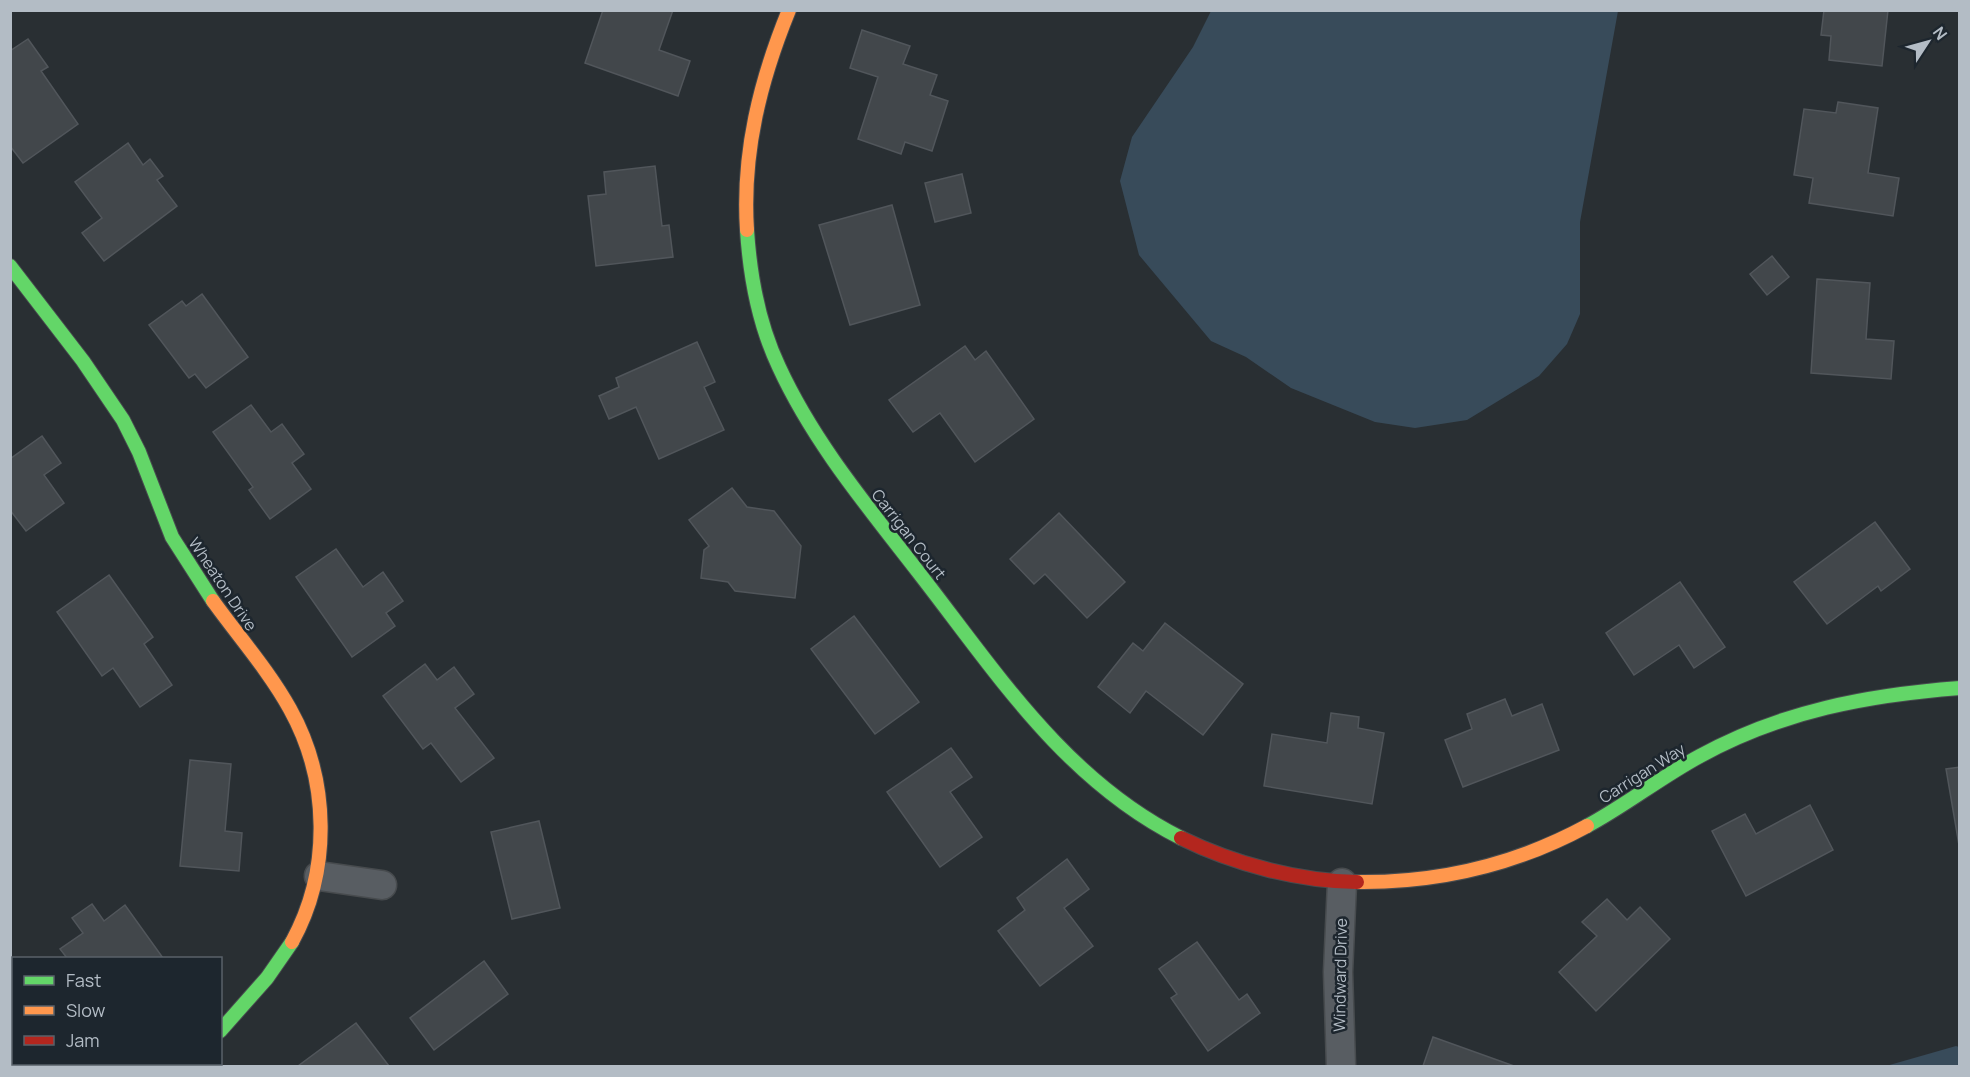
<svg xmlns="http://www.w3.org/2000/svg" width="1970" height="1077" viewBox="0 0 1970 1077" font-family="Manrope,sans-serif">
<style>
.water{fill:#384b5a}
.building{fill:#42474b;stroke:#51565b;stroke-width:1.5}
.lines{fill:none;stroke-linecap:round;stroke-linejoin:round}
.street-casing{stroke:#474b4e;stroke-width:31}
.fast-casing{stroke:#474b4e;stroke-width:16}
.slow-casing{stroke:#474b4e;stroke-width:16}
.jam-casing{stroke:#474b4e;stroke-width:16}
.street{stroke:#585d62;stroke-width:28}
.fast{stroke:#63d668;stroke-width:14}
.slow{stroke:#ff974d;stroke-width:14}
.jam{stroke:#b3261e;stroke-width:14}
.labels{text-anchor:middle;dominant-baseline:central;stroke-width:5;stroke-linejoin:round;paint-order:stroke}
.street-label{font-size:16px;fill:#b3bcc5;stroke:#1d262e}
</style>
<rect width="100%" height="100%" fill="#292f33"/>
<g class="water">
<polygon points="1211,11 1618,11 1580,222 1580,314 1567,344 1539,376 1467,420 1415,428 1375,422 1291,388 1246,357 1211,341 1139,255 1120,181 1132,137 1193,47"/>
<polygon points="1956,1046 1959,1047 1959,1066 1886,1066"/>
</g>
<g class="building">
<polygon points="603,10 673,10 659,50 690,61 678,96 585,63"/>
<polygon points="1824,10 1888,10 1882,66 1829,60 1831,36 1821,35"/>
<polygon points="862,30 910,46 903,64 937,75 930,95 948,101 932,151 905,142 901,154 858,139 878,77 850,68"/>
<polygon points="28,39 48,67 41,71 78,124 23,163 10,146 10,51"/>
<polygon points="1838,102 1878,108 1868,173 1899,178 1893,216 1809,203 1813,178 1794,175 1804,109 1836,113"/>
<polygon points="128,143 143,165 150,159 163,176 157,180 177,206 104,261 82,233 102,218 75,182"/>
<polygon points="655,166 662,226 669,225 673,257 596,266 588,196 606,194 604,172"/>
<polygon points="962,174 971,213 935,222 925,183"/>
<polygon points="892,205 920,305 850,325 819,225"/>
<polygon points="1772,256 1789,277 1767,295 1750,274"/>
<polygon points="1817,279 1870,283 1866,339 1894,341 1891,379 1811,373"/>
<polygon points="202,294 248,357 206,388 195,374 189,378 149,325 182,301 186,306"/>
<polygon points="697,342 715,382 704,387 724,430 659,459 636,407 609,419 599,396 619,387 616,378"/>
<polygon points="965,346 975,360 986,351 1034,419 975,462 940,413 913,432 889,400"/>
<polygon points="251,405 271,432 282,424 304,454 292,463 311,489 270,519 249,490 253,487 213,432"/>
<polygon points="42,436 61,463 44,475 64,503 26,531 10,510 10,459"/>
<polygon points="732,488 747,507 774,511 801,546 795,598 735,591 728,582 701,578 704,550 709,546 689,520"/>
<polygon points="1059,513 1125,582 1087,618 1045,574 1034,584 1010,559"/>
<polygon points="1875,522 1910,569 1881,591 1878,586 1827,624 1794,582"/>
<polygon points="336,549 363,587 383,572 403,601 386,613 395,626 352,657 296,577"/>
<polygon points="109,575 153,637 144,644 172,685 140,707 113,668 102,676 57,612"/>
<polygon points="1680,582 1725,647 1694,668 1679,645 1634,675 1606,633"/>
<polygon points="854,616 919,702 875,734 811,649"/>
<polygon points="1165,623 1243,684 1203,735 1146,691 1130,713 1098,687 1133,643 1143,651"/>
<polygon points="425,664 437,680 454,667 474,694 455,708 494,758 461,782 431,743 423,749 383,696"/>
<polygon points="1505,699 1512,716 1542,704 1559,750 1463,787 1445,740 1472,729 1467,714"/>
<polygon points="1331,713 1359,717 1358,728 1384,733 1372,804 1264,786 1272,734 1327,743"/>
<polygon points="951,748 972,777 950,792 982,837 940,867 887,792"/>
<polygon points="190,760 231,764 225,831 242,833 239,871 180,866"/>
<polygon points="1960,767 1960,851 1946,769"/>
<polygon points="1810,805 1833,850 1746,896 1712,831 1745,814 1756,834"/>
<polygon points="539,821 560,908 512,919 491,832"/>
<polygon points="1067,859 1089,889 1064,908 1093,946 1040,986 998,931 1025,910 1017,898"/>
<polygon points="1607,899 1627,920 1640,907 1670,939 1596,1011 1559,972 1597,936 1582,922"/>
<polygon points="92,904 104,921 125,905 163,958 67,958 60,949 83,933 72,918"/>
<polygon points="1197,942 1239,1000 1247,994 1260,1013 1208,1051 1171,998 1177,994 1159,969"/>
<polygon points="484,961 508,994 434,1050 410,1018"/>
<polygon points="356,1023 389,1066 298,1066"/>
<polygon points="1433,1037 1514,1066 1423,1066"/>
</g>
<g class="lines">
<g class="street-casing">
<g id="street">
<polyline points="319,876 382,885"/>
<polyline points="174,1066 178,1064"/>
<polyline points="1341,1066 1338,972 1342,883"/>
</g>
</g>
<g class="fast-casing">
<g id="fast">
<path d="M747,230C750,277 759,325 779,367C814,443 868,507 919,573C996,672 1065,780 1181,838"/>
<polyline points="10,266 83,361 123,420 139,452 172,537 213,601"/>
<path d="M1587,826C1626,805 1661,777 1700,756C1782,711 1868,695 1960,688"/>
<polyline points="220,1031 267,978 292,942"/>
</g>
</g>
<g class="slow-casing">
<g id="slow">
<path d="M747,230C742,153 760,81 789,10"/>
<path d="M213,601C239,637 269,671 290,709C330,781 331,871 292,942"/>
<path d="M1357,882C1439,883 1515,865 1587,826"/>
</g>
</g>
<g class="jam-casing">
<path id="jam" d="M1181,838C1234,864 1298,881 1357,882"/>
</g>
<use href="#street" class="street"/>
<use href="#fast" class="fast"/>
<use href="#slow" class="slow"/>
<use href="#jam" class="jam"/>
</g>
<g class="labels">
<g class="street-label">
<text transform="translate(909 534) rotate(52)">Carrigan Court</text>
<text transform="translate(223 584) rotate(56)">Wheaton Drive</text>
<text transform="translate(1642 773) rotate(-32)">Carrigan Way</text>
<text transform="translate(1340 975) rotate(-89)">Windward Drive</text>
</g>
</g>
<rect width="1970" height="1077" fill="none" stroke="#b3bcc5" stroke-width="24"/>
<rect x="12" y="957" width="210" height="108" fill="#1d262e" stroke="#59626a" stroke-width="1.5"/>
<rect x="24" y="976" width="30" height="9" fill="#63d668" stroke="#59626a" stroke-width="1.5"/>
<text x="66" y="987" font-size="18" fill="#b3bcc5">Fast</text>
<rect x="24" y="1006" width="30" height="9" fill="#ff974d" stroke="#59626a" stroke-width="1.5"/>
<text x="66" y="1017" font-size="18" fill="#b3bcc5">Slow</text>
<rect x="24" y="1036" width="30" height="9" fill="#b3261e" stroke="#59626a" stroke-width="1.5"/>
<text x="66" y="1047" font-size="18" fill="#b3bcc5">Jam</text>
<g transform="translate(1928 42) rotate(54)" stroke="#1d262e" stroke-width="4.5" paint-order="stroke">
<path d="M0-4.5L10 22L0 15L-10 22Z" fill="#b3bcc5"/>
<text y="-9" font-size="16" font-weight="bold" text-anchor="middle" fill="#b3bcc5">N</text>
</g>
</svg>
